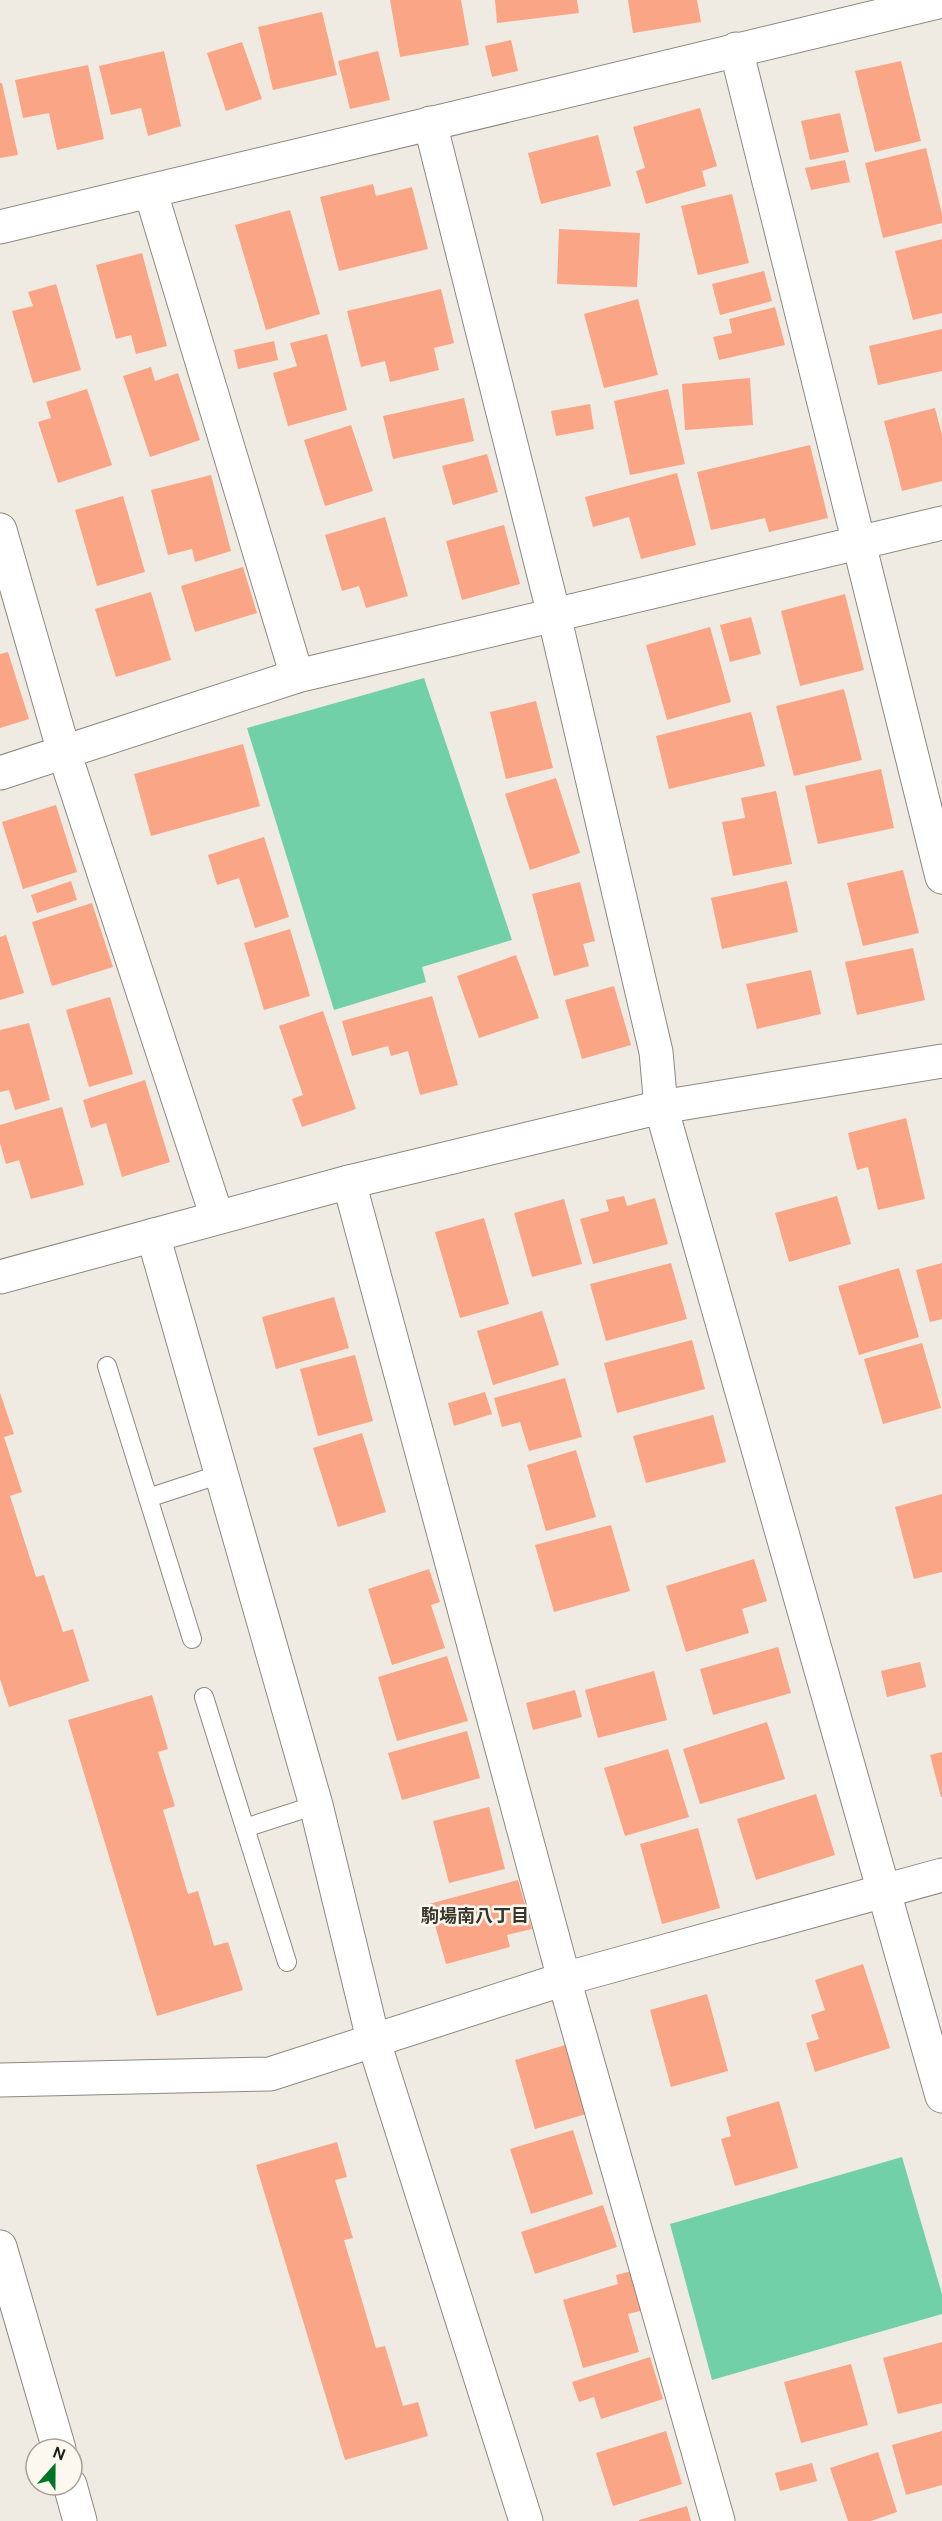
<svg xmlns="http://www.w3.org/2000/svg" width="942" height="2521" viewBox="0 0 942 2521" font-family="'DM Sans','Noto Sans JP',sans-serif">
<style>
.green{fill:#72d0a8}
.building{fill:#faa585}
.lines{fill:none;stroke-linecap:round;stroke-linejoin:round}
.service-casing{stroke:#8d8980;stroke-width:20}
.minor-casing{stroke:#8d8980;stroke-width:35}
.service{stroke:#fff;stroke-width:18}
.minor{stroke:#fff;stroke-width:33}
.labels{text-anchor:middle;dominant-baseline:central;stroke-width:5;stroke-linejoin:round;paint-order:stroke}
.neighbourhood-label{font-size:18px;font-weight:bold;fill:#38352d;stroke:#fdf8ef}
</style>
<rect width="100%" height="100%" fill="#f0ebe2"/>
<g class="green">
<polygon points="424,678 512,940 422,967 426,982 334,1010 247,728"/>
<polygon points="902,2157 942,2294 942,2314 712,2380 670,2224"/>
</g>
<g class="building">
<polygon points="390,0 461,0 469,45 400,57"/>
<polygon points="495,0 577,0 579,13 497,23"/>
<polygon points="628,0 697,0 701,22 633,33"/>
<polygon points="322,12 337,75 273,90 258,27"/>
<polygon points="511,40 518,71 492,77 485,46"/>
<polygon points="242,42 262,99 226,111 207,53"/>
<polygon points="164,51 181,126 148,136 141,108 111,115 99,66"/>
<polygon points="378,51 390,100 350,109 338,61"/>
<polygon points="901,61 921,141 875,152 855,71"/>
<polygon points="88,65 104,139 57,150 49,113 23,118 15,80"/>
<polygon points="0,83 2,83 18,155 0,158"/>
<polygon points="700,108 717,166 702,171 706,186 646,204 636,171 645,168 633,127"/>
<polygon points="840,113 849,152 810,160 801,121"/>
<polygon points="598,135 611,186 541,204 528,153"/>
<polygon points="926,148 942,214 942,223 883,238 865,163"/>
<polygon points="845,160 850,182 811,190 805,168"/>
<polygon points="373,184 376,196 412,187 428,249 339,271 320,197"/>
<polygon points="732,194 749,263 698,275 681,206"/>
<polygon points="290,210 320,314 266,330 235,225"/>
<polygon points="559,229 640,233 637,287 557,284"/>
<polygon points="942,239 942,313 913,320 895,251"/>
<polygon points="142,253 167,346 136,354 131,335 116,339 96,265"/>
<polygon points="764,271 772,301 720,315 712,284"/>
<polygon points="56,284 81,370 33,383 12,311 33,306 28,292"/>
<polygon points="441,289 454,343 434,348 439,370 390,382 385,361 361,367 347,311"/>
<polygon points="638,299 658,375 604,388 584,314"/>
<polygon points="775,307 785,345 719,360 713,337 732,333 729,319"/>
<polygon points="942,329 942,371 878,385 869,346"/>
<polygon points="327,334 347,410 288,426 273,373 297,366 290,343"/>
<polygon points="274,341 278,360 238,369 234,350"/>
<polygon points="151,367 155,381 178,373 200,440 150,457 123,376"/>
<polygon points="750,378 753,425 685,430 682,384"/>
<polygon points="87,389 112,465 58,483 38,422 51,418 46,402"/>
<polygon points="668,389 685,464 630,475 614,401"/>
<polygon points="464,398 474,441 393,459 383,416"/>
<polygon points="590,404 594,429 556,436 551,411"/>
<polygon points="935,408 942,435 942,481 902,491 884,421"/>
<polygon points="351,425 373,491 325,506 304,440"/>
<polygon points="810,445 828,518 769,532 765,518 711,530 697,472"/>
<polygon points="487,454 498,492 453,505 442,466"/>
<polygon points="677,473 696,545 641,559 629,517 593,527 585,497"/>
<polygon points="211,475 231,551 195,562 192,549 168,555 151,490"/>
<polygon points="123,496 145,572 97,586 75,510"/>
<polygon points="385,517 408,596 366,608 359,586 342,591 325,535"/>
<polygon points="504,525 520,584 462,600 446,541"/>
<polygon points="243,567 257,613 195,632 181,586"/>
<polygon points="151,592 171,660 116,677 95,609"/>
<polygon points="845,594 864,670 800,686 781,611"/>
<polygon points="751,617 761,654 730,662 720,625"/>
<polygon points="710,627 731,702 667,720 646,645"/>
<polygon points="8,652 29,719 0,728 0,654"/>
<polygon points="844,689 862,760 794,776 776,706"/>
<polygon points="536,701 553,768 506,779 490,712"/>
<polygon points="751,712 765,766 669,789 656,736"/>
<polygon points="243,744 260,806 151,836 134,774"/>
<polygon points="881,769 894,828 818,844 805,786"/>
<polygon points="556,778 580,853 530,870 505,794"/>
<polygon points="776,791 792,864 733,876 722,822 745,818 741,798"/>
<polygon points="56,805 77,872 23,889 2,822"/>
<polygon points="264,837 289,917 255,928 239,878 217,885 208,855"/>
<polygon points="903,870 919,933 863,946 847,883"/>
<polygon points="71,881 77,900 37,913 31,895"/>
<polygon points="787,881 798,932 722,949 711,898"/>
<polygon points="580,882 595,941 583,944 589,966 554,976 532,894"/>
<polygon points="92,903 113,967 52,986 32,922"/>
<polygon points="290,929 310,996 264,1010 244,943"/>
<polygon points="6,935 24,993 0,1000 0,937"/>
<polygon points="913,948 925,1000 857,1015 845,962"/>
<polygon points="516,955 539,1018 479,1038 457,976"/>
<polygon points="811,970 821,1014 757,1029 746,984"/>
<polygon points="614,986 631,1045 582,1059 565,1000"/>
<polygon points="432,996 458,1085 420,1095 408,1051 391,1056 388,1046 352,1056 342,1021"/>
<polygon points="110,997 133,1074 89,1087 66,1010"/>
<polygon points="323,1011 356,1109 302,1127 292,1099 303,1095 279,1026"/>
<polygon points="29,1023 50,1100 15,1110 9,1090 0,1092 0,1030"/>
<polygon points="145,1080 170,1162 122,1177 106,1123 91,1128 83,1100"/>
<polygon points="62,1107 84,1185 31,1199 19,1160 6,1164 0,1143 0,1125"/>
<polygon points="906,1118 925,1199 878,1210 868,1167 857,1170 848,1133"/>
<polygon points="624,1196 627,1206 655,1198 668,1244 593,1264 580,1219 609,1211 606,1200"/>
<polygon points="837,1196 851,1244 789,1262 775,1213"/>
<polygon points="564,1199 582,1264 532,1277 514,1213"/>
<polygon points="484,1218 509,1304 460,1318 435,1232"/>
<polygon points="671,1263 687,1319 606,1341 590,1284"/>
<polygon points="942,1263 942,1319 930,1322 916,1270"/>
<polygon points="899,1268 919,1337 859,1355 838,1286"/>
<polygon points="334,1297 349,1348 276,1369 262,1317"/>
<polygon points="542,1311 559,1365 493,1385 477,1331"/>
<polygon points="692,1340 705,1389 617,1413 604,1363"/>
<polygon points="922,1343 941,1408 883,1424 864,1359"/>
<polygon points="355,1355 373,1421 318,1436 300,1369"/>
<polygon points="565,1378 582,1437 529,1451 520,1422 502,1427 494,1398"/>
<polygon points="485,1392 492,1414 454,1426 448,1403"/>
<polygon points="0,1393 14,1434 4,1437 22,1492 10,1496 36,1577 44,1575 63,1632 73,1629 89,1681 9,1707 0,1679"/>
<polygon points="713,1415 726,1462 646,1483 633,1436"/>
<polygon points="362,1433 386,1512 338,1527 313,1448"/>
<polygon points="576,1450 596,1517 546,1531 527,1465"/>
<polygon points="942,1494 942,1572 914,1579 895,1507"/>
<polygon points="611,1525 630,1591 554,1612 535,1545"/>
<polygon points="754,1559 767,1601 742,1609 749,1633 686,1652 666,1586"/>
<polygon points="429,1569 440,1602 431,1605 445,1648 392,1665 368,1589"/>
<polygon points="778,1647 791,1693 713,1715 700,1669"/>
<polygon points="447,1656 468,1721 397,1741 378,1677"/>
<polygon points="920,1662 926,1687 887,1697 881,1671"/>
<polygon points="654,1671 667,1720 598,1738 585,1690"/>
<polygon points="575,1690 582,1717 533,1730 526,1703"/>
<polygon points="152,1695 168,1749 158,1752 175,1806 163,1810 188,1894 198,1891 214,1946 228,1942 243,1990 157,2016 68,1720"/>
<polygon points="767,1722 785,1779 700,1804 683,1749"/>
<polygon points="467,1731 480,1778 402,1800 388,1753"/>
<polygon points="668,1749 689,1817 625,1836 604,1768"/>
<polygon points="942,1752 942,1797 941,1797 930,1755"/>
<polygon points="816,1794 835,1855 756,1880 737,1819"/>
<polygon points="489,1807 505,1869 449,1883 433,1821"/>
<polygon points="698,1828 720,1908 662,1924 640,1844"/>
<polygon points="518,1880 532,1929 507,1935 510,1947 446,1964 429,1904"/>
<polygon points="863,1964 890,2048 815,2072 806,2043 819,2039 811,2015 825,2010 815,1980"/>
<polygon points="707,1994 728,2071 671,2087 650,2010"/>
<polygon points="572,2043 593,2112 535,2129 515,2060"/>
<polygon points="779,2101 798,2168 735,2186 721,2139 731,2136 726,2117"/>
<polygon points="573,2130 593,2194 531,2214 510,2149"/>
<polygon points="337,2142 347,2177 335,2180 353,2238 344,2240 376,2348 385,2346 403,2406 418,2402 428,2436 345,2460 256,2165"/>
<polygon points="603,2205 617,2247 535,2274 521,2232"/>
<polygon points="632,2271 644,2310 628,2314 639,2352 583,2368 563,2300 618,2284 616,2275"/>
<polygon points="942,2342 942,2403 898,2414 883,2358"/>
<polygon points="650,2357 663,2399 601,2419 594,2397 579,2402 572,2382"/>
<polygon points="851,2364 868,2425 801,2443 784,2382"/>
<polygon points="666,2431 682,2484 613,2506 596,2453"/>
<polygon points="942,2431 942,2485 906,2495 892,2445"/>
<polygon points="878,2452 897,2512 871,2521 848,2521 830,2468"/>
<polygon points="812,2463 817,2481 780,2491 775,2473"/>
<polygon points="687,2506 691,2521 639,2521 639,2520"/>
</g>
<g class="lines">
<g class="service-casing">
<g id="service">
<polyline points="107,1366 192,1639"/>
<polyline points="148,1498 221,1474"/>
<polyline points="204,1697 287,1962"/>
<polyline points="245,1828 316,1805"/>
</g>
</g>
<g class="minor-casing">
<g id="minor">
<polyline points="736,49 942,877"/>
<polyline points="430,123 554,615 656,1052 661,1107 942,2096"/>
<polyline points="151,193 297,676"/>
<polyline points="0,227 942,1"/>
<polyline points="0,530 64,752 217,1217"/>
<polyline points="0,773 297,676 942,523"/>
<polyline points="349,1182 564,1979 718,2521"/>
<polyline points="153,1235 316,1805 373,2039 526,2521"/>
<polyline points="0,1277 349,1182 661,1107 942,1061"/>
<polyline points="0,2080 270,2074 564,1979 942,1875"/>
<polyline points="0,2247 59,2449"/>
<polyline points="70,2485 80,2521"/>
</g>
</g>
<use href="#service" class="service"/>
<use href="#minor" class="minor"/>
</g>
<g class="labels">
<g class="neighbourhood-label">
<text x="475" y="1916">駒場南八丁目</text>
</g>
</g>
<g transform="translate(54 2467) rotate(21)"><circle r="28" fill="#fdf8ef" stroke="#a4a09a" stroke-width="1.5"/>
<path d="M0-4.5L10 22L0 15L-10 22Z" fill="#00752a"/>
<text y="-9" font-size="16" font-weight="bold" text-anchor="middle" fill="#1f1d1a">N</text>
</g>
</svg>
